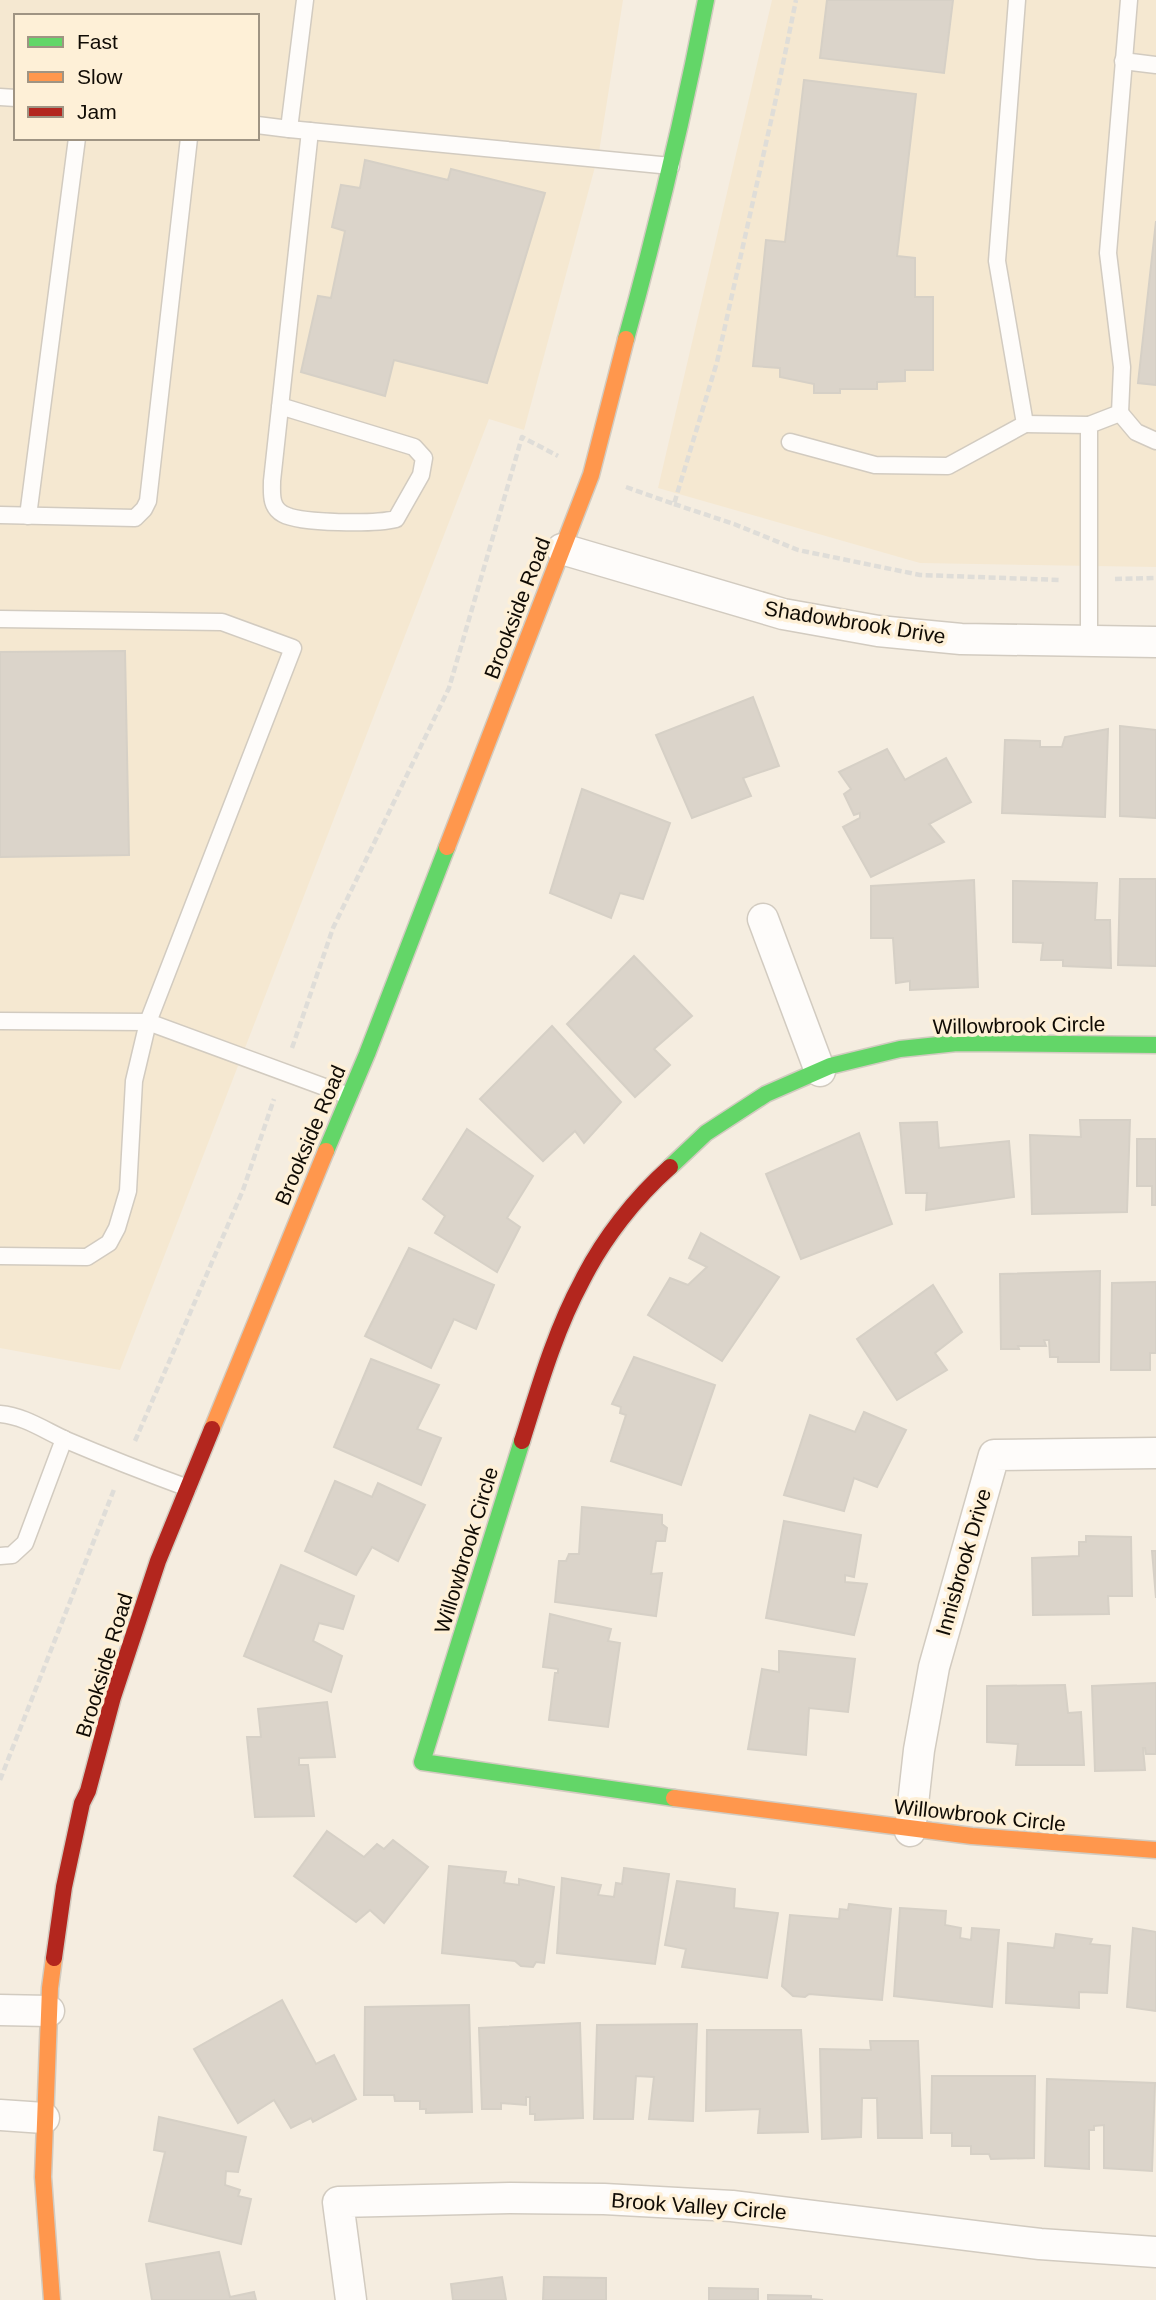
<svg xmlns="http://www.w3.org/2000/svg" width="1156" height="2300" viewBox="0 0 1156 2300" font-family="Helvetica,sans-serif">
<style>
.built{fill:#f5e8d1;fill-rule:evenodd}
.building{fill:#dbd4ca;stroke:#d6d0c6;stroke-width:2}
.lines{fill:none;stroke-linecap:round;stroke-linejoin:round}
.lane-casing{stroke:#d2cbc0;stroke-width:19}
.street-casing{stroke:#d2cbc0;stroke-width:33}
.fast-casing{stroke:#d2cbc0;stroke-width:19}
.slow-casing{stroke:#d2cbc0;stroke-width:19}
.jam-casing{stroke:#d2cbc0;stroke-width:19}
.path{stroke:#dfddd8;stroke-width:4.5;stroke-dasharray:7 3.5;stroke-linecap:butt}
.lane{stroke:#fefcfa;stroke-width:16}
.street{stroke:#fefcfa;stroke-width:30}
.fast{stroke:#63d668;stroke-width:16}
.slow{stroke:#ff974d;stroke-width:16}
.jam{stroke:#b3261e;stroke-width:16}
.labels{text-anchor:middle;dominant-baseline:central;stroke-width:7;stroke-linejoin:round;paint-order:stroke}
.street-label{font-size:21px;fill:#100b04;stroke:#fef0d7}
</style>
<rect width="100%" height="100%" fill="#f5ede0"/>
<g class="built">
<path d="M0,0H623L599,152L524,430L489,419L120,1370L0,1348ZM16,16H257V138H16Z"/>
<polygon points="772,0 1156,0 1156,567 920,563 658,488"/>
</g>
<g class="building">
<polygon points="827,0 953,0 944,73 820,58"/>
<polygon points="804,80 916,94 897,256 915,258 915,297 933,297 933,370 905,370 905,381 877,382 877,389 840,389 840,393 814,393 814,384 780,377 780,368 753,366 766,240 785,242"/>
<polygon points="365,160 448,180 451,169 545,193 487,383 394,360 385,396 301,372 318,296 331,298 345,231 332,227 341,185 360,188"/>
<polygon points="1156,221 1156,385 1138,383"/>
<polygon points="125,651 129,855 0,857 0,652"/>
<polygon points="753,697 779,766 743,778 751,796 692,818 656,735"/>
<polygon points="1120,726 1156,730 1156,818 1120,816"/>
<polygon points="1108,729 1105,817 1002,813 1005,740 1040,741 1040,747 1062,747 1065,737"/>
<polygon points="887,749 905,780 946,758 971,802 929,824 944,842 871,877 843,827 860,818 860,813 854,815 844,794 851,789 839,772"/>
<polygon points="582,789 670,823 643,899 620,893 611,918 550,893"/>
<polygon points="1120,879 1156,879 1156,966 1118,965"/>
<polygon points="974,880 978,987 910,990 910,981 896,983 893,938 871,938 871,886"/>
<polygon points="1013,881 1097,883 1095,920 1110,920 1111,968 1063,966 1063,960 1041,960 1043,943 1013,942"/>
<polygon points="634,956 692,1016 654,1049 670,1065 635,1097 567,1024"/>
<polygon points="552,1026 621,1102 584,1143 575,1131 543,1161 480,1099"/>
<polygon points="1080,1120 1130,1120 1127,1212 1032,1214 1030,1135 1081,1137"/>
<polygon points="937,1122 939,1148 1009,1141 1014,1197 926,1210 927,1193 906,1193 900,1123"/>
<polygon points="467,1129 533,1176 507,1218 520,1227 497,1272 435,1233 445,1216 423,1199"/>
<polygon points="859,1133 892,1224 801,1259 766,1174"/>
<polygon points="1137,1139 1156,1139 1156,1205 1152,1205 1152,1186 1137,1186"/>
<polygon points="701,1233 779,1277 722,1361 648,1315 670,1278 688,1285 707,1267 689,1258"/>
<polygon points="409,1248 494,1285 476,1329 454,1319 431,1368 365,1336"/>
<polygon points="1100,1271 1099,1362 1058,1362 1058,1357 1050,1357 1049,1340 1044,1340 1046,1346 1018,1346 1019,1349 1001,1349 1000,1274"/>
<polygon points="1156,1282 1156,1353 1150,1353 1150,1370 1111,1370 1112,1283"/>
<polygon points="933,1285 962,1332 935,1353 947,1370 897,1400 857,1339"/>
<polygon points="634,1357 715,1385 681,1485 611,1461 626,1415 620,1413 621,1407 612,1404"/>
<polygon points="371,1359 439,1385 417,1429 441,1438 421,1485 334,1447"/>
<polygon points="864,1412 906,1430 877,1487 854,1478 844,1511 784,1495 810,1415 855,1432"/>
<polygon points="335,1481 372,1497 378,1483 425,1505 398,1561 372,1547 356,1575 305,1551"/>
<polygon points="582,1507 662,1515 662,1524 667,1528 665,1541 656,1541 651,1574 662,1573 656,1616 555,1602 559,1561 566,1561 569,1554 579,1554"/>
<polygon points="784,1521 861,1535 854,1577 845,1575 845,1582 867,1584 854,1635 766,1618"/>
<polygon points="1086,1536 1131,1537 1132,1596 1108,1596 1109,1614 1033,1615 1032,1558 1079,1556 1079,1542 1086,1542"/>
<polygon points="1152,1551 1156,1551 1156,1598"/>
<polygon points="281,1565 354,1596 343,1629 319,1623 313,1641 342,1656 331,1692 244,1656"/>
<polygon points="550,1614 611,1629 608,1641 620,1643 608,1727 549,1720 555,1673 558,1673 558,1669 543,1667"/>
<polygon points="779,1651 855,1659 848,1712 809,1708 806,1755 748,1749 762,1669 779,1672"/>
<polygon points="1156,1683 1156,1754 1146,1754 1145,1748 1143,1748 1145,1770 1095,1771 1092,1686"/>
<polygon points="1065,1685 1068,1713 1081,1712 1084,1765 1016,1765 1018,1744 987,1742 987,1686"/>
<polygon points="327,1702 335,1757 299,1758 299,1765 308,1765 314,1816 255,1817 247,1737 261,1737 258,1709"/>
<polygon points="327,1831 364,1857 377,1844 384,1849 393,1840 428,1867 384,1923 370,1910 356,1922 294,1876"/>
<polygon points="449,1866 506,1872 504,1883 519,1885 519,1879 554,1887 544,1963 536,1962 533,1967 521,1966 515,1961 442,1953"/>
<polygon points="624,1868 669,1874 655,1964 557,1953 562,1878 601,1885 598,1895 614,1897 616,1883 622,1884"/>
<polygon points="677,1881 735,1889 734,1908 778,1913 767,1978 682,1967 686,1949 665,1945"/>
<polygon points="849,1904 891,1909 882,2000 809,1994 805,1997 793,1996 782,1986 790,1915 839,1919 840,1909 848,1910"/>
<polygon points="900,1908 946,1911 945,1925 961,1928 960,1938 971,1940 972,1928 999,1930 992,2007 894,1996"/>
<polygon points="1133,1928 1156,1932 1156,2011 1127,2007"/>
<polygon points="1056,1934 1092,1939 1090,1944 1110,1946 1107,1993 1079,1992 1079,2008 1006,2003 1008,1943 1054,1948"/>
<polygon points="282,2000 316,2064 334,2055 356,2099 313,2122 311,2118 291,2128 274,2100 238,2123 194,2049"/>
<polygon points="469,2005 472,2112 426,2113 426,2109 420,2109 420,2101 395,2101 394,2095 364,2095 365,2007"/>
<polygon points="580,2023 583,2118 535,2120 535,2114 530,2114 530,2097 526,2097 526,2105 501,2103 501,2109 482,2109 479,2028"/>
<polygon points="697,2024 693,2121 649,2119 654,2077 636,2076 633,2119 594,2119 597,2025"/>
<polygon points="707,2030 801,2030 808,2132 758,2133 760,2109 706,2111"/>
<polygon points="870,2041 918,2041 922,2138 878,2138 877,2098 862,2098 861,2137 822,2139 820,2049 871,2050"/>
<polygon points="932,2076 1035,2076 1034,2158 991,2159 989,2154 971,2154 971,2146 952,2146 952,2133 931,2133"/>
<polygon points="1047,2079 1155,2083 1152,2171 1104,2168 1104,2125 1094,2126 1094,2130 1089,2130 1089,2169 1045,2166"/>
<polygon points="159,2117 246,2137 238,2172 226,2171 225,2185 240,2190 238,2196 251,2199 241,2244 149,2221 165,2152 154,2150"/>
<polygon points="219,2252 230,2297 254,2292 256,2300 152,2300 146,2264"/>
<polygon points="502,2277 506,2300 453,2300 451,2284"/>
<polygon points="544,2277 606,2278 606,2300 543,2300"/>
<polygon points="709,2288 758,2289 758,2300 709,2300"/>
<polygon points="768,2295 811,2296 811,2299 823,2300 768,2300"/>
</g>
<g class="lines">
<g class="lane-casing">
<g id="lane">
<polyline points="1123,61 1156,65"/>
<polyline points="0,97 16,98"/>
<polyline points="257,125 289,129 305,0"/>
<polyline points="289,129 671,166"/>
<path d="M280,406L414,447L424,458L421,475L396,519C376,524 301,524 283,514C270,507 272,493 272,481L310,131"/>
<polyline points="1120,413 1136,432 1156,441"/>
<polyline points="1025,424 1089,425"/>
<polyline points="790,442 875,465 948,466 1025,424 997,261 1017,0"/>
<polyline points="0,515 135,518 144,509 148,501 189,138"/>
<polyline points="28,516 77,138"/>
<polyline points="0,619 222,622 293,648 148,1022 134,1081 128,1191 117,1228 109,1243 87,1257 0,1256"/>
<polyline points="1089,641 1089,425 1120,413 1122,367 1108,253 1129,0"/>
<polyline points="0,1021 148,1022 349,1096"/>
<path d="M0,1414C24,1416 44,1430 66,1440C106,1457 147,1473 188,1488"/>
<polyline points="0,1556 12,1555 25,1543 64,1439"/>
</g>
</g>
<g class="street-casing">
<g id="street">
<polyline points="562,549 783,614 878,631 961,639 1156,642"/>
<polyline points="763,919 820,1071"/>
<polyline points="910,1831 919,1750 934,1667 994,1455 1156,1453"/>
<polyline points="0,2010 49,2011"/>
<polyline points="0,2115 44,2118"/>
<polyline points="351,2300 338,2202 510,2198 604,2199 732,2206 1040,2244 1156,2252"/>
</g>
</g>
<g class="fast-casing">
<g id="fast">
<path d="M626,339C657,227 684,114 706,0"/>
<polyline points="326,1151 367,1054 447,847"/>
<polyline points="670,1167 706,1133 766,1094 830,1066 900,1049 957,1043 1156,1045"/>
<polyline points="522,1441 422,1762 674,1798"/>
</g>
</g>
<g class="slow-casing">
<g id="slow">
<polyline points="447,847 591,475 626,339"/>
<polyline points="212,1429 326,1151"/>
<polyline points="674,1798 972,1836 1156,1850"/>
<polyline points="52,2300 43,2177 50,1988 54,1958"/>
</g>
</g>
<g class="jam-casing">
<g id="jam">
<path d="M522,1441C539,1387 555,1331 582,1281C603,1239 635,1198 670,1167"/>
<polyline points="54,1958 64,1887 82,1803 88,1791 113,1697 158,1561 212,1429"/>
</g>
</g>
<g class="path">
<polyline points="626,487 674,504 717,362 775,103 796,0"/>
<polyline points="674,504 734,524 798,550 920,575 1061,580"/>
<polyline points="1115,579 1156,578"/>
<polyline points="292,1048 333,928 449,688 522,437 558,456"/>
<polyline points="135,1441 243,1190 274,1099"/>
<polyline points="0,1780 115,1487"/>
</g>
<use href="#lane" class="lane"/>
<use href="#street" class="street"/>
<use href="#fast" class="fast"/>
<use href="#slow" class="slow"/>
<use href="#jam" class="jam"/>
</g>
<g class="labels">
<g class="street-label">
<text transform="translate(517 608) rotate(-69)">Brookside Road</text>
<text transform="translate(855 622) rotate(9)">Shadowbrook Drive</text>
<text transform="translate(1019 1025) rotate(-1)">Willowbrook Circle</text>
<text transform="translate(310 1135) rotate(-67)">Brookside Road</text>
<text transform="translate(466 1550) rotate(-73)">Willowbrook Circle</text>
<text transform="translate(963 1562) rotate(-74)">Innisbrook Drive</text>
<text transform="translate(104 1665) rotate(-73)">Brookside Road</text>
<text transform="translate(980 1815) rotate(6)">Willowbrook Circle</text>
<text transform="translate(699 2206) rotate(4)">Brook Valley Circle</text>
</g>
</g>
<rect x="14" y="14" width="245" height="126" fill="#fef0d7" stroke="#9f9483" stroke-width="2"/>
<rect x="28" y="37" width="35" height="10" fill="#63d668" stroke="#9f9483" stroke-width="2"/>
<text x="77" y="49" font-size="21" fill="#100b04">Fast</text>
<rect x="28" y="72" width="35" height="10" fill="#ff974d" stroke="#9f9483" stroke-width="2"/>
<text x="77" y="84" font-size="21" fill="#100b04">Slow</text>
<rect x="28" y="107" width="35" height="10" fill="#b3261e" stroke="#9f9483" stroke-width="2"/>
<text x="77" y="119" font-size="21" fill="#100b04">Jam</text>
</svg>
